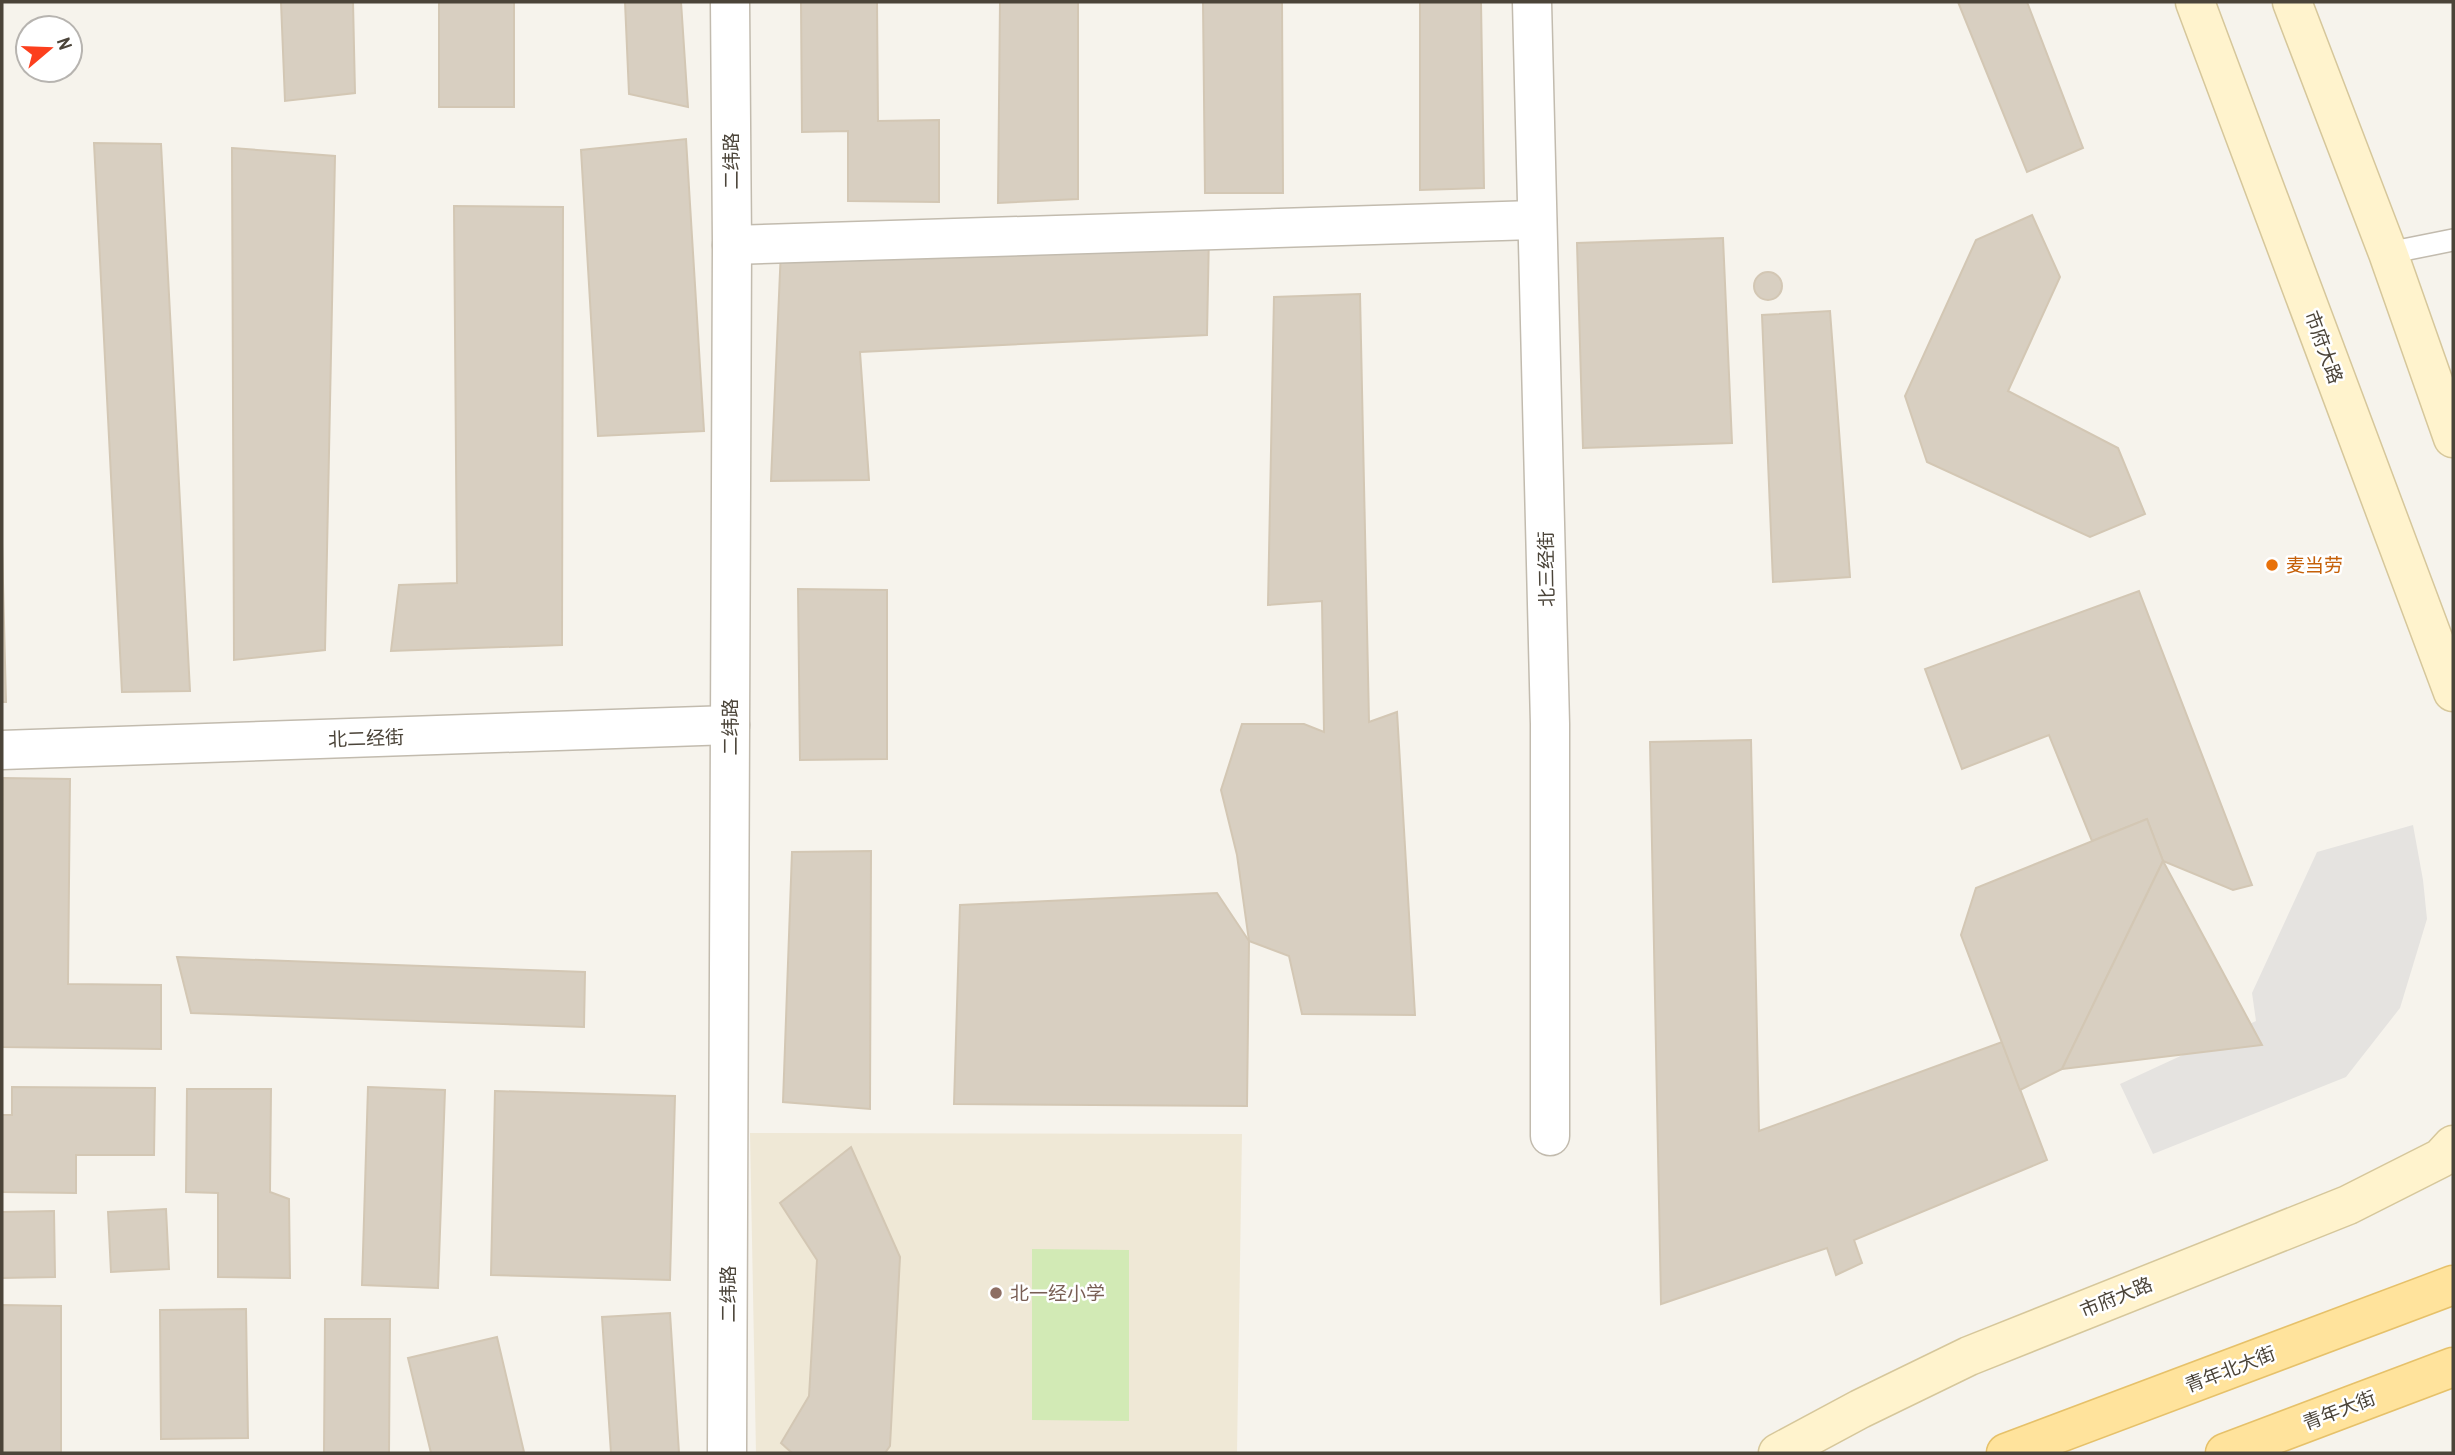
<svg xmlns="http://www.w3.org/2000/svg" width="2455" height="1455" viewBox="0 0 2455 1455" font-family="'Archivo Narrow','Noto Sans SC',sans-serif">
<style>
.education{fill:#efe8d6}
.green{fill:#d2eab5}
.parking{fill:#e5e3e0}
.building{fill:#d8cfc1;stroke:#d3c7b4;stroke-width:2}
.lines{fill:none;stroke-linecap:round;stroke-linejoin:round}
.service-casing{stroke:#c2bbae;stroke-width:24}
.minor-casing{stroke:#c2bbae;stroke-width:41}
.secondary-casing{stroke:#d6c79b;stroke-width:41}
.primary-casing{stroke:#e6c16a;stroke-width:41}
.service{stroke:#fff;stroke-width:21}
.minor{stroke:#fff;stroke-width:38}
.secondary{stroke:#fff3cd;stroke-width:38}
.primary{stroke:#ffe39c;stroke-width:38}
.food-dot{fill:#e8710a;stroke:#fff;stroke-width:2.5}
.education-dot{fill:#8d6e63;stroke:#fff;stroke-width:2.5}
.labels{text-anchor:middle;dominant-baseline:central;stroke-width:5;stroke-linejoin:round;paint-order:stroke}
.street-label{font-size:19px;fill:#4b4439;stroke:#fff}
.food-label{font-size:19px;fill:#c56008;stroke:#fff;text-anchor:start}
.education-label{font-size:19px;fill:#785e54;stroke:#fff;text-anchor:start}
</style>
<rect width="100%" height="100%" fill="#f6f3ec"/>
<polygon class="education" points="750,1133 1242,1134 1237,1453 756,1453"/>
<polygon class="green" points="1032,1249 1129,1250 1129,1421 1032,1420"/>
<polygon class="parking" points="2413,825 2423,880 2427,919 2400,1008 2346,1077 2153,1154 2120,1084 2256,1021 2252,993 2317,852"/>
<g class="building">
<polygon points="281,2 353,2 355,93 285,101"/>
<rect x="439" y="2" width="75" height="105"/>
<polygon points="625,2 681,2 688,107 629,94"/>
<polygon points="801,2 877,2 878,121 939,120 939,202 848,201 848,131 802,132"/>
<polygon points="1000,2 1078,2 1078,199 998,203"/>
<polygon points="1203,2 1282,2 1283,193 1205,193"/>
<polygon points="1420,2 1481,2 1484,188 1420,190"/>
<polygon points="1958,2 2027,2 2083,148 2027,172"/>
<polygon points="686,139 704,431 598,436 581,150"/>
<polygon points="94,143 161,144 190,691 122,692"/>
<polygon points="232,148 335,156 325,650 234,660"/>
<polygon points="454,206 563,207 562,645 391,651 399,585 457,583"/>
<polygon points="2032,215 2060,277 2008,391 2118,448 2145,514 2090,537 1927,462 1905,396 1976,240"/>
<polygon points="1209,233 1207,335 860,352 869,480 771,481 781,249"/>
<polygon points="1723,238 1732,443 1583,448 1577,243"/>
<circle cx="1768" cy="286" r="14"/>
<polygon points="1360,294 1369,722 1397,712 1415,1015 1302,1014 1289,956 1249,941 1237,855 1221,790 1242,724 1304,724 1324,732 1322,601 1268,605 1274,297"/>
<polygon points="1830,311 1850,577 1773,582 1762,315"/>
<polygon points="2,543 6,702 2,702"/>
<polygon points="798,589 887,590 887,759 800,760"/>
<polygon points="2139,591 2252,885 2233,890 2163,861 2147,819 2092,841 2049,735 1962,769 1925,669"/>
<polygon points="1751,740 1759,1131 2002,1042 2047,1160 1854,1240 1862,1263 1836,1275 1827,1248 1661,1304 1650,742"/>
<polygon points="3,778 70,779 68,984 161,985 161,1049 2,1047"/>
<polygon points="2147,819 2163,861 2062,1069 2020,1090 1961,935 1976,888"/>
<polygon points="871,851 870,1109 783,1102 792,852"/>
<polygon points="2163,861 2262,1045 2062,1069"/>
<polygon points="1217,893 1249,941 1247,1106 954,1104 960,905"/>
<polygon points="177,957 585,972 584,1027 191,1013"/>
<polygon points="12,1087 155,1088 154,1155 76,1155 76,1193 2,1192 2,1115 12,1115"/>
<polygon points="368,1087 445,1090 438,1288 362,1285"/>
<polygon points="187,1089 271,1089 270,1192 289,1199 290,1278 218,1277 218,1193 186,1192"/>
<polygon points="495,1091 675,1096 670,1280 491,1275"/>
<polygon points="851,1147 900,1257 890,1446 885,1453 792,1453 781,1443 809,1396 817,1260 780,1203"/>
<polygon points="166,1209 169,1269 111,1272 108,1212"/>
<polygon points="54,1211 55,1277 2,1278 2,1212"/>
<polygon points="2,1305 61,1306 61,1453 2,1453"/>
<polygon points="246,1309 248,1438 161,1439 160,1310"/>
<polygon points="670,1313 679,1453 611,1453 602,1317"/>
<polygon points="325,1319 390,1319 389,1453 324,1453"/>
<polygon points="497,1337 524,1452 431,1453 408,1358"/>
</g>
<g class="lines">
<g class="service-casing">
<polyline id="service" points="2388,253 2453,240"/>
</g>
<g class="minor-casing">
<g id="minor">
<polyline points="1532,2 1550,724 1550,1136"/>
<polyline points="732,245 1537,220"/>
<polyline points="2,750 730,725"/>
<polyline points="727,1453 732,245 730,2"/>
</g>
</g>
<g class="secondary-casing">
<g id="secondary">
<polyline points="2195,2 2453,692"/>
<polyline points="2292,2 2388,253 2453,438"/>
<polyline points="1778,1453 1860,1409 1969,1356 2348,1205 2441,1158 2453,1145"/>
</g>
</g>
<g class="primary-casing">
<g id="primary">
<polyline points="2006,1453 2453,1285"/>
<polyline points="2225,1453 2453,1367"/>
</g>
</g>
<use href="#service" class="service"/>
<use href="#minor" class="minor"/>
<use href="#secondary" class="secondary"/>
<use href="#primary" class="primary"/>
</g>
<circle class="food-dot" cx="2272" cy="565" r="7"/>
<circle class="education-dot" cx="996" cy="1293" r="7"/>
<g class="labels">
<g class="street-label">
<text transform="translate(731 161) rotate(-90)">二纬路</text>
<text transform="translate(2324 347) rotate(70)">市府大路</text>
<text transform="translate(1546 569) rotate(-91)">北三经街</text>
<text transform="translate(730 727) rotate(-90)">二纬路</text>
<text transform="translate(366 738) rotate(-2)">北二经街</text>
<text transform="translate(728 1294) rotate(-90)">二纬路</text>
<text transform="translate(2116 1297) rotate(-22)">市府大路</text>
<text transform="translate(2230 1369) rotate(-21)">青年北大街</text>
<text transform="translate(2339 1410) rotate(-21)">青年大街</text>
</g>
<g class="food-label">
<text x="2286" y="565">麦当劳</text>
</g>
<g class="education-label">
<text x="1010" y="1293">北一经小学</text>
</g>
</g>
<rect width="2455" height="1455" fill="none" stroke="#4b4439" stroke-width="7"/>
<g transform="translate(49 49) rotate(71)"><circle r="33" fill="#ffffff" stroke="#b7b4b0" stroke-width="2"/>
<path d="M0-5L12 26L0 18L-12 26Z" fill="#fc3f1d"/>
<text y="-10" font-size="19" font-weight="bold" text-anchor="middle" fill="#4b4439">N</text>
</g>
</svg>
